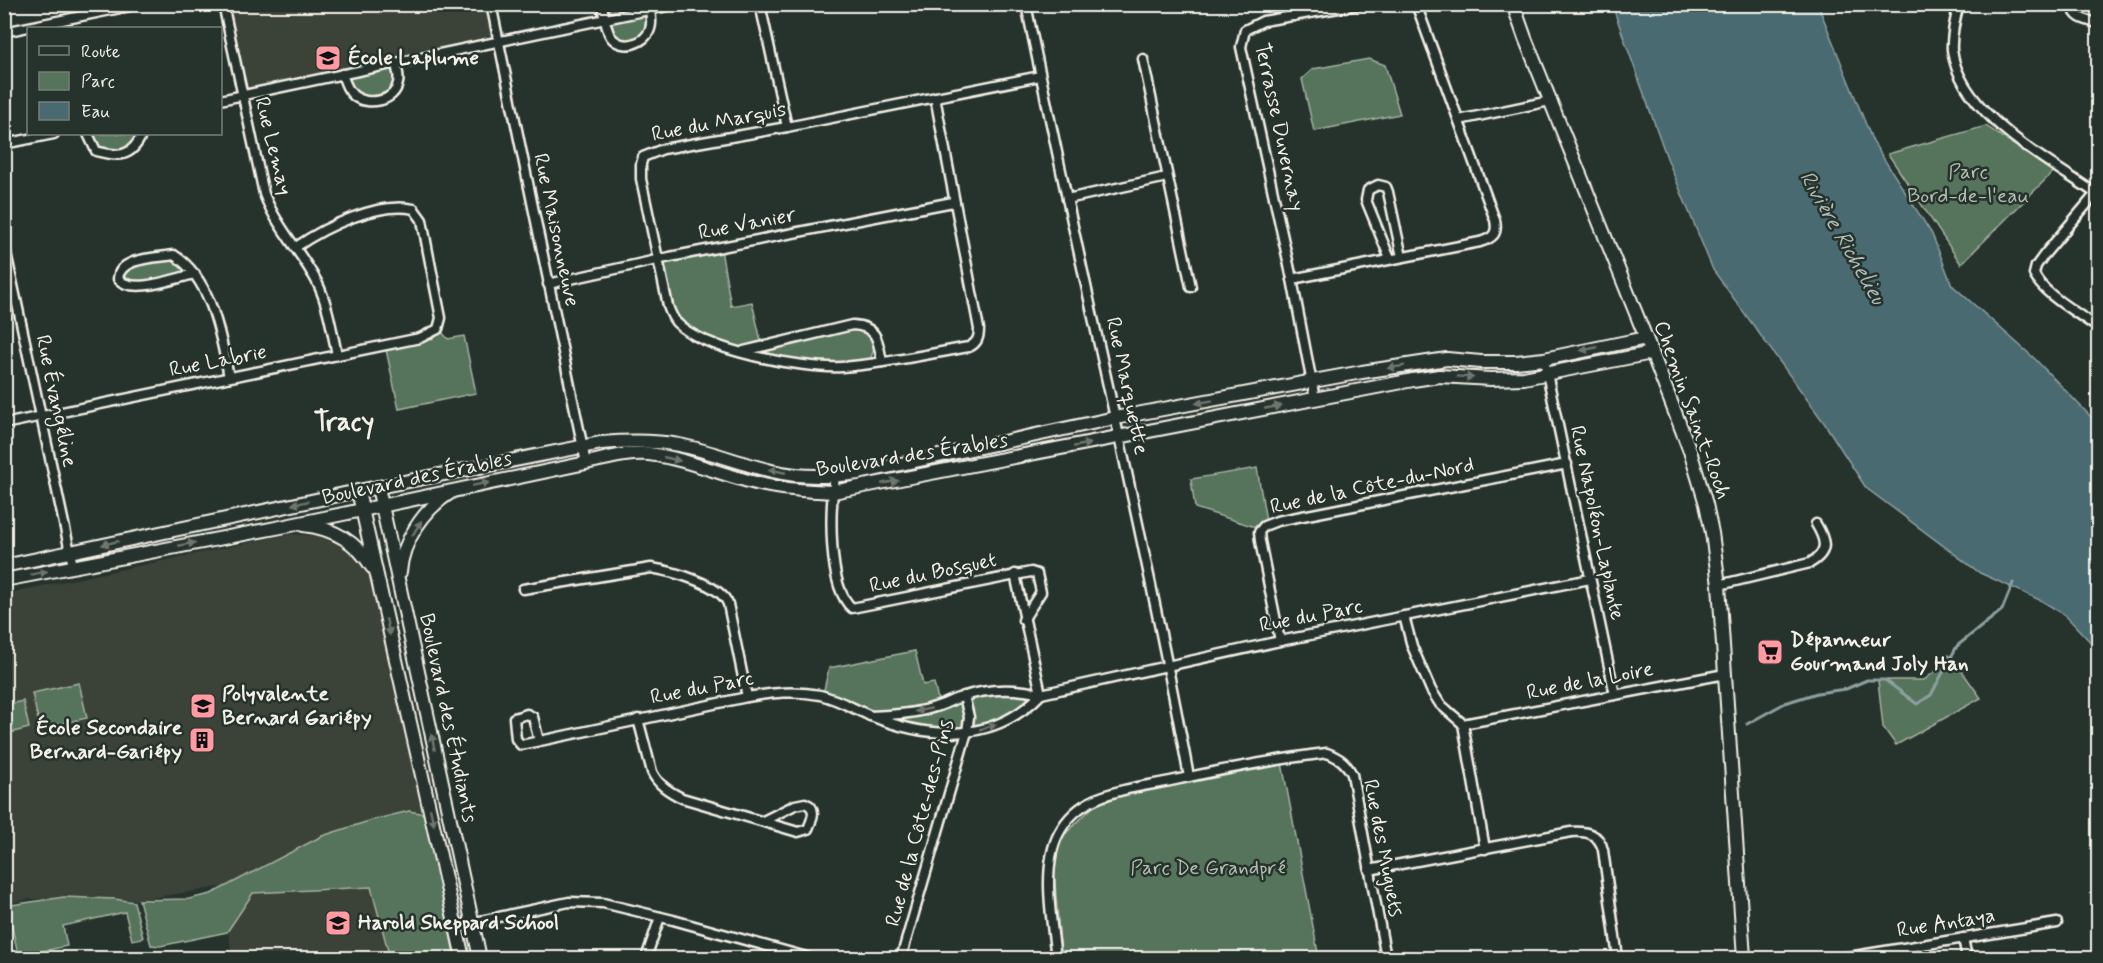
<svg xmlns="http://www.w3.org/2000/svg" width="2103" height="963" viewBox="0 0 2103 963" font-family="Mynerve,sans-serif">
<style>
.built{fill:#3b4239}
.green{fill:#56735b;stroke:#a5b2a2;stroke-width:1.5}
.water{fill:#496a70;stroke:#8da0a0;stroke-width:1.5}
.lines{fill:none;stroke-linecap:round;stroke-linejoin:round}
.stream{stroke:#8da0a0;stroke-width:3}
.street-casing{stroke:#f4f1e8;stroke-width:13}
.secondary-casing{stroke:#f4f1e8;stroke-width:16}
.street{stroke:#26332d;stroke-width:8}
.secondary{stroke:#26332d;stroke-width:12}
.oneway{fill:#6e766e}
.labels{text-anchor:middle;dominant-baseline:central;stroke-width:5;stroke-linejoin:round;paint-order:stroke}
.poi-label{font-size:21px;font-weight:bold;fill:#f4f1e8;stroke:#26332d;text-anchor:start}
.street-label{font-size:21px;fill:#f4f1e8;stroke:#26332d}
.park-label{font-size:21px;fill:#b5bfb0;stroke:#26332d}
.water-label{font-size:22px;font-style:italic;fill:#b0bbb8;stroke:#26332d}
.district-label{font-size:27px;font-weight:bold;fill:#f4f1e8;stroke:#26332d}
</style>
<rect width="100%" height="100%" fill="#26332d"/>
<filter id="ink" filterUnits="userSpaceOnUse"><feTurbulence type="fractalNoise" baseFrequency=".0167" numOctaves="2"/><feDisplacementMap in="SourceGraphic" scale="12" xChannelSelector="R" yChannelSelector="G"/><feConvolveMatrix kernelMatrix="1 2 1 2 8 2 1 2 1" color-interpolation-filters="sRGB"/></filter>
<g filter="url(#ink)">
<g class="built">
<polygon points="226,5 490,5 497,41 244,93"/>
<polygon points="290,534 320,536 343,546 360,561 371,578 428,818 456,958 233,958 220,887 138,900 29,899 5,904 4,594"/>
</g>
<g class="green">
<polygon points="603,5 647,5 651,28 632,44 614,40"/>
<polygon points="1369,59 1385,65 1400,114 1314,131 1302,79 1313,69"/>
<path d="M394,66L396,87C392,91 386,97 381,99C362,106 351,91 343,77Z"/>
<polygon points="1986,126 2053,172 1961,264 1888,154"/>
<polygon points="91,134 140,134 125,155 97,150"/>
<polygon points="721,250 731,306 752,302 762,345 851,327 871,332 877,341 869,363 801,368 700,337 672,315 660,263"/>
<polygon points="174,257 192,273 137,286 122,282 120,273 126,266"/>
<polygon points="440,330 448,339 464,336 476,393 399,409 385,345"/>
<polygon points="1257,468 1266,521 1258,528 1195,508 1191,479"/>
<polygon points="915,651 923,685 934,683 939,704 933,708 870,714 823,694 829,668"/>
<polygon points="1948,655 1952,657 1981,698 1896,745 1883,727 1878,680 1924,680 1937,670"/>
<polygon points="79,683 87,718 40,728 32,693"/>
<path d="M1008,694L1028,696L1026,704C1015,710 1004,718 993,722C952,737 922,726 882,718L971,697Z"/>
<polygon points="23,701 29,728 10,733 5,705"/>
<polygon points="1282,763 1319,958 1061,958 1053,858 1061,838 1099,801 1191,779"/>
<polygon points="409,811 425,814 455,958 390,958 371,887 253,893 227,932 160,946 151,945 139,900 189,899 211,894 322,836 369,821"/>
<polygon points="64,897 114,899 134,902 143,938 132,940 125,912 63,926 67,946 43,951 44,958 19,958 8,910 5,910 5,906"/>
</g>
<polygon class="water" points="1612,5 1818,5 1873,142 1932,234 1952,285 2034,358 2098,424 2098,650 2065,615 2042,601 1980,573 1866,488 1825,424 1713,270 1667,158"/>
<g class="lines">
<polyline class="stream" points="1747,724 1785,703 1817,693 1846,689 1867,680 1885,680 1917,704 1931,695 1957,646 2002,610 2013,583"/>
<g class="street-casing">
<g id="street">
<path d="M223,4L264,194C276,226 301,252 317,282C328,304 332,331 337,355"/>
<polyline points="491,4 586,463"/>
<path d="M602,4C604,15 605,28 611,37C622,51 645,44 650,29C653,21 650,13 649,5"/>
<polyline points="760,4 787,127"/>
<path d="M1026,4C1078,262 1141,518 1189,777"/>
<polyline points="1292,4 1294,16"/>
<path d="M1959,4C1955,19 1951,35 1952,50C1960,115 2050,161 2098,195"/>
<path d="M2072,4C2074,19 2086,20 2098,23"/>
<polyline points="4,32 140,4"/>
<polyline points="1143,59 1191,287"/>
<path d="M342,74C345,82 347,90 354,96C367,106 395,102 398,83C400,77 397,70 396,64"/>
<path d="M935,97L979,329C979,338 977,343 969,347C928,354 885,364 842,367C802,369 704,351 676,322C672,317 670,312 668,306L641,179V164L643,157L663,149L787,127L1040,76"/>
<polyline points="220,100 677,4"/>
<polyline points="1459,120 1550,101"/>
<path d="M88,134L96,151C118,157 132,158 142,134"/>
<polyline points="4,144 54,134"/>
<path d="M2098,191L2044,255L2036,266L2034,274C2042,294 2080,314 2098,328"/>
<polyline points="1067,199 1167,177"/>
<polyline points="4,243 73,566"/>
<polyline points="1390,259 1366,200 1368,190 1378,185 1386,187 1388,192 1402,257"/>
<path d="M195,274C175,278 133,295 118,279C119,257 157,258 174,255C212,279 221,337 229,377"/>
<path d="M1292,279L1480,242C1493,238 1498,234 1495,220L1416,4"/>
<polyline points="548,284 670,257 953,202"/>
<path d="M744,351L852,325C878,326 878,341 882,362"/>
<polyline points="1544,359 1615,695"/>
<polyline points="1315,399 1292,279 1241,47 1245,30 1263,21 1362,4"/>
<path d="M4,424L420,338L438,329L441,318L428,252L422,220L414,209C378,201 325,227 296,247"/>
<path d="M835,476C830,507 827,587 852,608L1031,572L1037,574L1041,592L1023,620"/>
<polyline points="1015,574 1041,694"/>
<path d="M1719,585L1810,563C1829,552 1826,541 1816,524"/>
<path d="M523,589L651,568C671,571 721,584 728,604L747,697"/>
<polyline points="1404,616 1412,646 1431,690 1440,704 1463,724 1485,849"/>
<polyline points="1280,641 1260,541 1259,532 1264,526 1277,521 1567,464"/>
<path d="M870,716C892,715 914,714 935,707C944,705 953,699 962,697C987,688 1015,688 1041,694L1280,641L1590,579"/>
<path d="M638,719L652,772C658,785 670,792 682,798L798,832L808,829C812,819 818,808 805,803L795,805L763,821"/>
<polyline points="1463,724 1725,674"/>
<path d="M539,741L533,717L527,714L514,718L516,739L521,745L747,697C772,693 795,690 820,695C838,699 854,709 871,716C930,740 995,743 1041,694"/>
<path d="M1369,870L1571,832C1586,831 1599,833 1603,850L1618,958"/>
<polyline points="456,926 569,902 603,903 673,920 810,958"/>
<polyline points="1963,938 1967,958"/>
<polyline points="646,958 660,917"/>
<polyline points="901,958 967,732 969,717 964,696"/>
<path d="M1056,958C1052,922 1041,866 1059,833C1067,818 1080,806 1096,799C1121,788 1148,786 1175,780C1225,769 1276,759 1327,753C1340,758 1346,763 1352,774L1386,958"/>
<polyline points="1842,958 2057,923"/>
</g>
</g>
<g class="secondary-casing">
<g id="secondary">
<polyline points="1513,4 1525,38 1652,353 1690,451 1706,504 1712,533 1719,585 1744,958"/>
<polyline points="378,487 480,958"/>
<polyline points="358,491 463,958"/>
<path d="M303,525C333,528 356,541 372,567"/>
<path d="M4,566L358,491L601,443C627,441 653,440 679,445C711,451 741,464 772,471C801,478 830,477 859,473L1115,418L1362,372L1447,359L1481,362H1516L1544,359L1646,338"/>
<path d="M400,572C402,542 424,509 450,493"/>
<path d="M4,580L281,527L586,463C606,459 628,452 649,454C689,459 726,477 764,485C787,490 810,491 833,492L1413,380L1439,376L1491,379L1524,378L1652,353"/>
</g>
</g>
<use href="#street" class="street"/>
<use href="#secondary" class="secondary"/>
</g>
<defs><path id="oneway-solid" d="M-6-.8H1V-3.2L6.5 0L1 3.2V.8H-6Z" transform="scale(1.5)"/></defs>
<g class="oneway">
<use href="#oneway-solid" transform="translate(1589 349) rotate(169)"/>
<use href="#oneway-solid" transform="translate(1396 367) rotate(171)"/>
<use href="#oneway-solid" transform="translate(1465 377) rotate(4)"/>
<use href="#oneway-solid" transform="translate(1204 402) rotate(170)"/>
<use href="#oneway-solid" transform="translate(1273 407) rotate(-11)"/>
<use href="#oneway-solid" transform="translate(1082 445) rotate(-11)"/>
<use href="#oneway-solid" transform="translate(672 459) rotate(13)"/>
<use href="#oneway-solid" transform="translate(777 471) rotate(-169)"/>
<use href="#oneway-solid" transform="translate(890 482) rotate(-11)"/>
<use href="#oneway-solid" transform="translate(481 484) rotate(-12)"/>
<use href="#oneway-solid" transform="translate(300 503) rotate(168)"/>
<use href="#oneway-solid" transform="translate(417 528) rotate(-59)"/>
<use href="#oneway-solid" transform="translate(110 543) rotate(167)"/>
<use href="#oneway-solid" transform="translate(187 544) rotate(-11)"/>
<use href="#oneway-solid" transform="translate(39 573) rotate(-12)"/>
<use href="#oneway-solid" transform="translate(388 627) rotate(77)"/>
<use href="#oneway-solid" transform="translate(923 710) rotate(169)"/>
<use href="#oneway-solid" transform="translate(988 727) rotate(-16)"/>
<use href="#oneway-solid" transform="translate(433 742) rotate(-102)"/>
<use href="#oneway-solid" transform="translate(432 817) rotate(77)"/>
</g>
</g>
<defs>
<g id="school-square" transform="scale(1.35)"><rect x="-9" y="-9" width="18" height="18" rx="4" fill="#ff9aa2" stroke="#26332d"/><path d="M0-5L7-2L0 1L-7-2ZM-4 1L0 2.5L4 1V4Q0 6-4 4Z" fill="#111"/></g>
<g id="supermarket-square" transform="scale(1.35)"><rect x="-9" y="-9" width="18" height="18" rx="4" fill="#ff9aa2" stroke="#26332d"/><path d="M-6-5.5h2.5l.6 2H6L4.5 2H-2.5L-4.4-4H-6ZM-1.5 3.2a1.3 1.3 0 1 0 .1 0ZM3 3.2a1.3 1.3 0 1 0 .1 0Z" fill="#111"/></g>
<g id="building-square" transform="scale(1.35)"><rect x="-9" y="-9" width="18" height="18" rx="4" fill="#ff9aa2" stroke="#26332d"/><path d="M-4-6H4V6H1V3H-1V6H-4ZM-2.5-4.3h1.7v1.8h-1.7ZM.8-4.3h1.7v1.8H.8ZM-2.5-1h1.7V.8h-1.7ZM.8-1h1.7V.8H.8Z" fill="#111"/></g>
</defs>
<g fill-rule="evenodd">
<use href="#school-square" x="328" y="58"/>
<use href="#supermarket-square" x="1770" y="652"/>
<use href="#school-square" x="203" y="706"/>
<use href="#building-square" x="202" y="740"/>
<use href="#school-square" x="338" y="923"/>
</g>
<g class="labels">
<g class="poi-label">
<text x="348" y="58">École Laplume</text>
<text x="1790" y="640">Dépanneur<tspan x="1790" dy="24">Gourmand Joly Han</tspan></text>
<text x="222" y="694">Polyvalente<tspan x="222" dy="24">Bernard Gariépy</tspan></text>
<text x="182" y="728" text-anchor="end">École Secondaire<tspan x="182" dy="24">Bernard-Gariépy</tspan></text>
<text x="358" y="923">Harold Sheppard School</text>
</g>
<g class="street-label">
<text transform="translate(719 122) rotate(-11)">Rue du Marquis</text>
<text transform="translate(1279 127) rotate(78)">Terrasse Duvernay</text>
<text transform="translate(273 146) rotate(76)">Rue Lemay</text>
<text transform="translate(747 224) rotate(-11)">Rue Vanier</text>
<text transform="translate(556 230) rotate(78)">Rue Maisonneuve</text>
<text transform="translate(218 361) rotate(-11)">Rue Labrie</text>
<text transform="translate(1127 386) rotate(78)">Rue Marquette</text>
<text transform="translate(56 401) rotate(78)">Rue Évangéline</text>
<text transform="translate(1692 410) rotate(70)">Chemin Saint-Roch</text>
<text transform="translate(912 455) rotate(-9)">Boulevard des Érables</text>
<text transform="translate(417 478) rotate(-12)">Boulevard des Érables</text>
<text transform="translate(1372 486) rotate(-12)">Rue de la Côte-du-Nord</text>
<text transform="translate(1597 523) rotate(78)">Rue Napoléon-Laplante</text>
<text transform="translate(933 573) rotate(-12)">Rue du Bosquet</text>
<text transform="translate(1311 616) rotate(-11)">Rue du Parc</text>
<text transform="translate(1590 681) rotate(-11)">Rue de la Loire</text>
<text transform="translate(702 688) rotate(-11)">Rue du Parc</text>
<text transform="translate(448 718) rotate(78)">Boulevard des Étudiants</text>
<text transform="translate(920 823) rotate(-75)">Rue de la Côte-des-Pins</text>
<text transform="translate(1383 848) rotate(79)">Rue des Muguets</text>
<text transform="translate(1946 923) rotate(-9)">Rue Antaya</text>
</g>
<g class="park-label">
<text x="1968" y="172">Parc<tspan x="1968" dy="24">Bord-de-l'eau</tspan></text>
<text x="1208" y="868">Parc De Grandpré</text>
</g>
<g class="water-label">
<text transform="translate(1842 238) rotate(60)">Rivière Richelieu</text>
</g>
<g class="district-label">
<text x="344" y="422">Tracy</text>
</g>
</g>
<rect width="2103" height="963" fill="none" stroke="#26332d" stroke-width="24"/>
<rect x="12" y="12" width="2079" height="939" fill="none" stroke="#f4f1e8" stroke-width="2" filter="url(#ink)"/>
<rect x="27" y="27" width="195" height="108" fill="#26332d" stroke="#787f78" stroke-width="1.5"/>
<rect x="39" y="46" width="30" height="9" fill="#26332d" stroke="#787f78" stroke-width="1.5"/>
<text x="81" y="57" font-size="18" fill="#f4f1e8">Route</text>
<rect x="39" y="72" width="30" height="18" fill="#56735b" stroke="#787f78" stroke-width="1.5"/>
<text x="81" y="87" font-size="18" fill="#f4f1e8">Parc</text>
<rect x="39" y="102" width="30" height="18" fill="#496a70" stroke="#787f78" stroke-width="1.5"/>
<text x="81" y="117" font-size="18" fill="#f4f1e8">Eau</text>
</svg>
